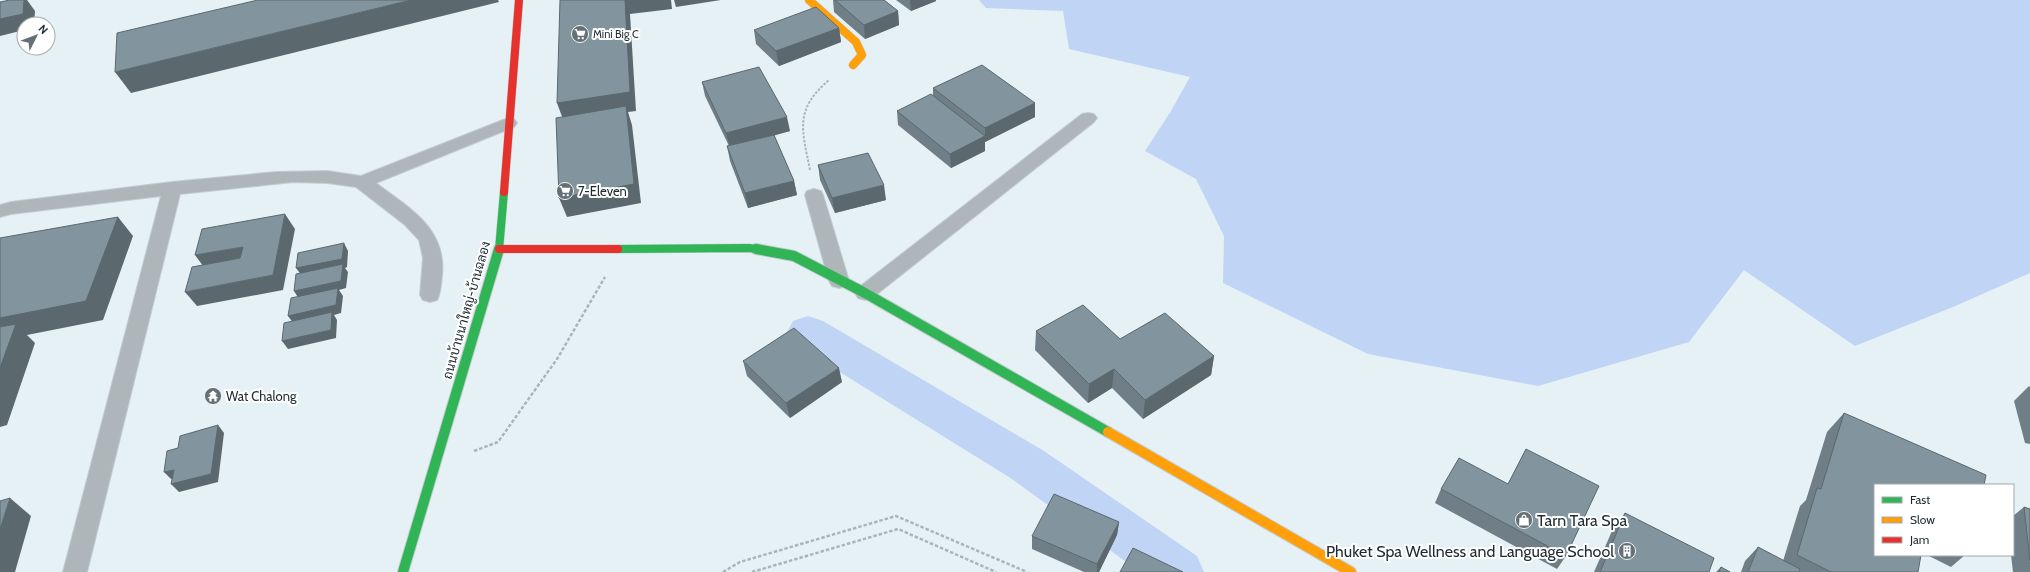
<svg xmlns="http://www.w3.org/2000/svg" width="2030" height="572" viewBox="0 0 2030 572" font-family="Cabin,Sarabun,sans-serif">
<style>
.water{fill:#c0d4f5}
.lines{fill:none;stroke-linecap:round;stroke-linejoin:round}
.canal{fill:#c0d4f5;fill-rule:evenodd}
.lane-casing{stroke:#c4cdd1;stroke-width:2}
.fast-far1-casing{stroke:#c4cdd1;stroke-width:9}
.fast-casing{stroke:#c4cdd1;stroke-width:12}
.slow-far1-casing{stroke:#c4cdd1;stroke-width:9}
.slow-casing{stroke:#c4cdd1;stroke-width:12}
.jam-casing{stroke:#c4cdd1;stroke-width:9}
.path-far1{stroke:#acb5b6;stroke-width:2;stroke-dasharray:2.5 1.5;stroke-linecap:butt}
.path{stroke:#acb5b6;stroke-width:2.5;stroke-dasharray:3.5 2;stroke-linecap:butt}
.lane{fill:#afb6b9;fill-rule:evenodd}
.fast-far1{stroke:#30b455;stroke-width:8}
.fast{stroke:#30b455;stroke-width:10}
.slow-far1{stroke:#ff9f0a;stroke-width:8}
.slow{stroke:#ff9f0a;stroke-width:10}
.jam{stroke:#e5322d;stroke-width:8}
.wall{fill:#707f87}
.shaded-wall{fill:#5b686e}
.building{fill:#82949d;stroke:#5b686e}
.labels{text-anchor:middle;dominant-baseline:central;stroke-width:4;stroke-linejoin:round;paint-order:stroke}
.far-poi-label{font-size:11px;fill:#1e2b30;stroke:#fff;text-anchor:start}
.poi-label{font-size:13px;fill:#1e2b30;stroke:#fff;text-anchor:start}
.street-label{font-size:13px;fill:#1e2b30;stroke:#fff}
.near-poi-label{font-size:16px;fill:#1e2b30;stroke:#fff;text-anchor:start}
</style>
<rect width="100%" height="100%" fill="#e6f1f6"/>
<polygon class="water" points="979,0 2030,0 2030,273 1953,307 1855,346 1744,270 1689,342 1538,386 1368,354 1223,283 1224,236 1196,179 1145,151 1171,111 1190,77 1069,49 1063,11 986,8"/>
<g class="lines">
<polygon class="canal" points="808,316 823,321 1044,451 1197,556 1204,572 1140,572 1012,479 793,343 787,332 793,321"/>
<g class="lane-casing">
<g id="lane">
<polygon points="1088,113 1094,114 1097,118 1094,122 872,298 865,300 858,298 855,293 858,288 1082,114"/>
<path d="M508,118L514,119L517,123L514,127L376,183C410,209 447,228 442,276C441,284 441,293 437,300L430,302L423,300L420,295L423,258L419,240L405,225L356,187L327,183L293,182L180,194L87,572H63L161,196L11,214L0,217V205L11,202L172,182L276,172L327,171L361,176Z"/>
<polygon points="814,189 821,191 823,195 849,281 846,286 839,288 832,286 829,281 805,195 807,191"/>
</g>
</g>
<g class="fast-far1-casing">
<g id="fast-far1">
<polyline points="618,249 749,248 762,250"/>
<polyline points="499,250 504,192"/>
</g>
</g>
<g class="fast-casing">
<g id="fast">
<polyline points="756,249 794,256 865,293 1108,432"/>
<polyline points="403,572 499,249"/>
</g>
</g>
<g class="slow-far1-casing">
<polyline id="slow-far1" points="809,0 856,42 862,55 853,65"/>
</g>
<g class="slow-casing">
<polyline id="slow" points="1108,432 1351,572"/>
</g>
<g class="jam-casing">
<g id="jam">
<polyline points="504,192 519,0"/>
<polyline points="499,249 618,249"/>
</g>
</g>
<path class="path-far1" d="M810,170C802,129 794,110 829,80"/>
<g class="path">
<polyline points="474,451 498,442 557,359 605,277"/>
<polyline points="723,572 740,562 896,516 1027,572"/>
<polyline points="752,572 898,529 996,572"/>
</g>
<use href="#lane" class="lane"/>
<use href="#fast-far1" class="fast-far1"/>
<use href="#fast" class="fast"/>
<use href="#slow-far1" class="slow-far1"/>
<use href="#slow" class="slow"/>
<use href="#jam" class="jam"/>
</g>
<g class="wall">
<polygon points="833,0 884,0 898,11 899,25 865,39 834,12"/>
<polygon points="896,0 936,0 936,1 911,11"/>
<polygon points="839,28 841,42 779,66 756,44 754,30"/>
<polygon points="702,82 790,131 774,135 794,181 797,195 748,208 730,161 727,146 729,146 705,96"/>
<polygon points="933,88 1035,103 1035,117 985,142 985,151 951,168 898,125 897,111 933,96"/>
<polygon points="818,165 886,200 835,213 820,180"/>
<polygon points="1036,331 1120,339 1214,356 1211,375 1143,419 1112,388 1088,403 1035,350"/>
<polygon points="743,361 842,382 790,418 747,376"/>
<polygon points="2029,386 2030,387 2030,444 2025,443 2014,401"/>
<polygon points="1844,413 1875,485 1918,572 1741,572 1745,561 1758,547 1783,561 1800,506 1806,500 1827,432"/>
<polygon points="1526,449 1566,556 1557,569 1435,503 1441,489 1508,484"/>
<polygon points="2024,507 2030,509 2030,572 2013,572 2011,555 2013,555 2013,516"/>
<polygon points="1625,513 1709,572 1594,572 1612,531"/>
<polygon points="1119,522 1117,535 1099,572 1084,572 1032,549 1032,536"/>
<polygon points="1927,555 1965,555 1951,567"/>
<polygon points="1721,567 1730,572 1716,572"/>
</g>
<g class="shaded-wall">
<polygon points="24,0 27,0 35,11 34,24 24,24 24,30 0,36 0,19"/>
<polygon points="411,0 498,0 499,2 131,93 115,72"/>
<polygon points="625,0 671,0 672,9 630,14 636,111 628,112 632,125 641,203 567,217 559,198 564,122 557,103"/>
<polygon points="674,0 721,0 676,7"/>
<polygon points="910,0 936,0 936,1 911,11"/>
<polygon points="898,11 899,25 865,39 864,25"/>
<polygon points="839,28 841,42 779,66 776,51"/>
<polygon points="1035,103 1035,117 985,142 985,151 951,168 950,154 985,136 985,128"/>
<polygon points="787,117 790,131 730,148 726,133"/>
<polygon points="794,181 797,195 748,208 745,193"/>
<polygon points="884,185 886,200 835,213 832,198"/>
<polygon points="285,214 295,229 283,290 197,306 185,292 273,275"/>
<polygon points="118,217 133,236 103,320 27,335 35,343 7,425 0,427 0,318"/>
<polygon points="344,243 348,251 347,267 345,268 348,272 346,288 339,290 343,296 341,313 334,315 337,320 336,338 288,349 282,341 294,324 288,316 299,299 294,291 302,276 296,268"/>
<polygon points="243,247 253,261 206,270 195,255"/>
<polygon points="1214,356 1211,375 1143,419 1145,400"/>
<polygon points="839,368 842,382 790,418 786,403"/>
<polygon points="1114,369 1112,388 1088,403 1089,384"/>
<polygon points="218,425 224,433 218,482 179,492 171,484"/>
<polygon points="174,470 181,477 171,479 164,472"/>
<polygon points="10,498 31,516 15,572 0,572 0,529"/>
<polygon points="1119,522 1117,535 1099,572 1097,572 1097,564"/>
</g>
<g class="building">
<polygon points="10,0 24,0 23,14 0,19 0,2"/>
<polygon points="258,0 411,0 115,72 117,33"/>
<polygon points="560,0 625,0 630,92 557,103"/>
<polygon points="835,0 884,0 898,11 864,25"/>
<polygon points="816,7 839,28 776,51 754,30"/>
<polygon points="982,65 1035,103 985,128 933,88"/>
<polygon points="759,67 787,117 726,133 702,82"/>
<polygon points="931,94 985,136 950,154 897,111"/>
<polygon points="626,106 634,184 559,198 556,118"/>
<polygon points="774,135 794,181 745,193 727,146"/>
<polygon points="868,153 884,185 832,198 818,165"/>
<polygon points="285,214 273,275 185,292 192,267 240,258 243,247 195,255 202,229"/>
<polygon points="118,217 86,301 0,318 0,238"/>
<polygon points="344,243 342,259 296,268 298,253"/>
<polygon points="343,264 341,281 294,291 296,274"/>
<polygon points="338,288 336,305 288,316 291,298"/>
<polygon points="1083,305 1120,339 1165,313 1214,356 1145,400 1114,369 1089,384 1036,331"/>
<polygon points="332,312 331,330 282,341 284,323"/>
<polygon points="16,324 0,368 0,327"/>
<polygon points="794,328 839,368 786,403 743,361"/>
<polygon points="1844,413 1986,475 1984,485 1875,485 1875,555 1921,555 1918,572 1831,572 1797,555 1817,488 1821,489"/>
<polygon points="218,425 211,474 171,484 174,470 164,472 167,451 178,448 180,436"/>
<polygon points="1526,449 1599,486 1566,556 1441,489 1459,458 1508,484"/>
<polygon points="1054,494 1119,522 1097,564 1032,536"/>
<polygon points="10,498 0,529 0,501"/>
<polygon points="2024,507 2030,509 2030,561"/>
<polygon points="1625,513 1714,558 1709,572 1600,572"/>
<polygon points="1758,547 1800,569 1799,572 1748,572"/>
<polygon points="1133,548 1183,572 1120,572"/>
<polygon points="1721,567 1730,572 1719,572"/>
</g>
<defs>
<g id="supermarket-disc" transform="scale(0.9)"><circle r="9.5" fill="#647075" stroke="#fff"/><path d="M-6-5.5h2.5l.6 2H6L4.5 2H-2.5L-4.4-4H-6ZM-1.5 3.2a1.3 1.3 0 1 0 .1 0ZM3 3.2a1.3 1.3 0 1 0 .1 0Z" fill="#fff"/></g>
<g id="temple-disc" transform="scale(0.9)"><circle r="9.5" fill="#647075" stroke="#fff"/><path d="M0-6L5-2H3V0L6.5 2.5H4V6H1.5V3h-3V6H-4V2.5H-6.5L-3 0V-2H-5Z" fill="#fff"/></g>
<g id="shop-disc" transform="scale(0.9)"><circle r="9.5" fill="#647075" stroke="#fff"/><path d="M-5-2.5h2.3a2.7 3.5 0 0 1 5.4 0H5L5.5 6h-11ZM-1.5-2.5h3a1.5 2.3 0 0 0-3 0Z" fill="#fff"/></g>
<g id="building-disc" transform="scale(0.9)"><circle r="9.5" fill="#647075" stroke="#fff"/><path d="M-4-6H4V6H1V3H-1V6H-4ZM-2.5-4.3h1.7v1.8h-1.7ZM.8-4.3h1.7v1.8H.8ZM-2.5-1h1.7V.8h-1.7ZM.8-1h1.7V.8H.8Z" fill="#fff"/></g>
</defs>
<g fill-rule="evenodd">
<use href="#supermarket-disc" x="580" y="34"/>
<use href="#supermarket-disc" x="565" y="191"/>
<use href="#temple-disc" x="213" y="396"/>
<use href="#shop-disc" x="1524" y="520"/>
<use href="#building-disc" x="1627" y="551"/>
</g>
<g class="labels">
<g class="far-poi-label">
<text x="593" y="34">Mini Big C</text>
</g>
<g class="poi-label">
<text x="578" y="191">7-Eleven</text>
<text x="226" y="396">Wat Chalong</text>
</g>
<g class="street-label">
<text transform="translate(466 310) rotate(-74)">ถนนบ้านนาใหญ่-บ้านฉลอง</text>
</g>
<g class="near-poi-label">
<text x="1537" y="520">Tarn Tara Spa</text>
<text x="1614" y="551" text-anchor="end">Phuket Spa Wellness and Language School</text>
</g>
</g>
<rect x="1874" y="484" width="140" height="72" fill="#ffffff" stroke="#a5aaac"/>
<rect x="1882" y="497" width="20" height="6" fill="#30b455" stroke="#a5aaac"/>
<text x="1910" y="504" font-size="12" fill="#1e2b30">Fast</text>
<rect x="1882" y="517" width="20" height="6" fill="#ff9f0a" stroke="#a5aaac"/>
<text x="1910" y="524" font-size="12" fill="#1e2b30">Slow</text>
<rect x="1882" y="537" width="20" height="6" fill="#e5322d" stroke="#a5aaac"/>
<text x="1910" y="544" font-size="12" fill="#1e2b30">Jam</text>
<g transform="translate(36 36) rotate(48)"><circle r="19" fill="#ffffff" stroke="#a5aaac"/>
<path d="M0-3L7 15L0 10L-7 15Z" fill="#647075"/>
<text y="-6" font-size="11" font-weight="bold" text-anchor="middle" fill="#1e2b30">N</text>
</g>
</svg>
